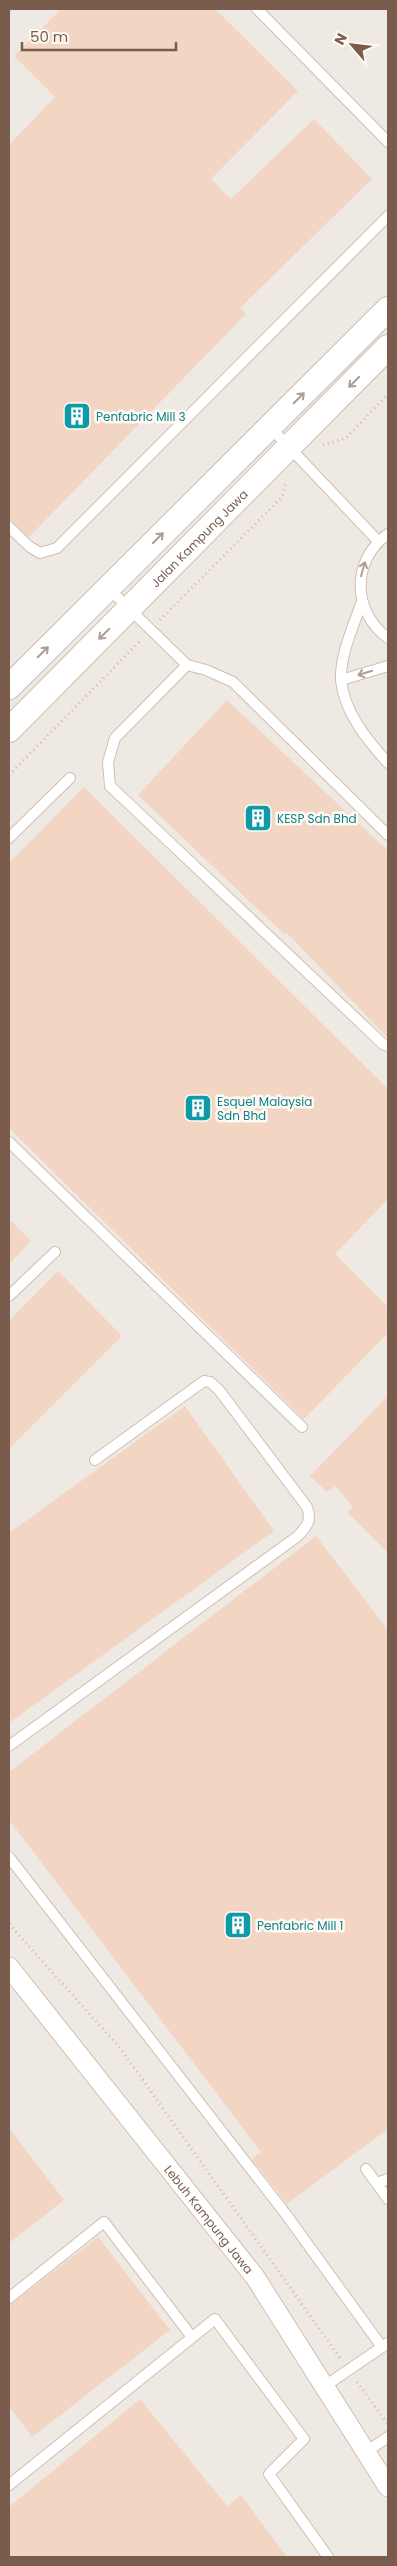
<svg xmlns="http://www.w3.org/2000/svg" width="397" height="2566" viewBox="0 0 397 2566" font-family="Poppins,sans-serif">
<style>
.industrial{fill:#efe9e4}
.building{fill:#f3d5c3}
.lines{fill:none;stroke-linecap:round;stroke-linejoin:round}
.service-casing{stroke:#d1beb0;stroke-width:12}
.minor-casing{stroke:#d1beb0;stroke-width:21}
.tertiary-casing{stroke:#d1beb0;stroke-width:26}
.path{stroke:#d9b8a5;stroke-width:3;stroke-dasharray:1 4;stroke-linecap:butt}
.service{stroke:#fff;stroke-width:10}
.minor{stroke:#fff;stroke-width:19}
.tertiary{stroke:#fff;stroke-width:24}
.oneway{stroke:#af9d94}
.labels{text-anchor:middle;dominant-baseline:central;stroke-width:5;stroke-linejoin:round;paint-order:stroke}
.culture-label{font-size:12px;fill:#0d838f;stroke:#fffaf3;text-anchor:start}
.street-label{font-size:12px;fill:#7a5c4d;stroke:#fffaf3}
</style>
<rect width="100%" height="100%" fill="#fdf6ec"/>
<rect class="industrial" x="9" y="9" width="379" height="2548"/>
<g class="building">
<polygon points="61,9 215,9 298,91 211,179 231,199 314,119 372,179 240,308 246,314 29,537 9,519 9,145 55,97 14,56"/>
<polygon points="227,700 388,851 388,1038 287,933 285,935 138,795"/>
<polygon points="84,787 388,1089 388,1199 335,1254 388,1307 388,1333 304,1419 9,1128 9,863"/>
<polygon points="9,1219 31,1241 9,1264"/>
<polygon points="58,1271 122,1336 9,1449 9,1321"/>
<polygon points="388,1396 388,1553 347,1512 353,1508 336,1486 327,1492 310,1476"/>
<polygon points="185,1406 274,1531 9,1723 9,1533"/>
<polygon points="316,1536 388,1630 388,2129 287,2204 252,2159 261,2152 9,1820 9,1772"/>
<polygon points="9,2128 64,2200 9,2243"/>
<polygon points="98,2237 170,2330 32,2437 9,2406 9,2306"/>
<polygon points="140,2399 227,2506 241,2495 287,2557 9,2557 9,2507"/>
</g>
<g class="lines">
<g class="service-casing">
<g id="service">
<polyline points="257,9 388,142"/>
<polyline points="270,427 378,541"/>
<polyline points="9,527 30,547 40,553 57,548 388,216"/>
<path d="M388,534C351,560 352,612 388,638"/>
<polyline points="108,588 187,665 206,670 233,682 388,835"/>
<path d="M362,601C354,625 340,654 341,680C344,712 367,740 388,763"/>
<polyline points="187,665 115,738 108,762 110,786 383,1044 388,1046"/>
<polyline points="341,680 388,666"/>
<polyline points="9,838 70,778"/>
<polyline points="9,1142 302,1427"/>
<polyline points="9,1296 55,1252"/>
<path d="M9,1746L298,1536C307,1526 312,1521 307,1507L219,1390L210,1382L204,1381L95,1460"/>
<polyline points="9,1857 285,2213 382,2347"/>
<polyline points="366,2169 388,2199"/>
<polyline points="377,2183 388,2179"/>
<polyline points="9,2298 104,2222 192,2337"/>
<polyline points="325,2386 388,2343"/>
<polyline points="366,2452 388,2437"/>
<polyline points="9,2485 215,2319 304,2439 269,2474 328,2557"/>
</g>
</g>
<g class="minor-casing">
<g id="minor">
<path id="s1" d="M9,1967L255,2277L388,2487"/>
</g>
</g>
<g class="tertiary-casing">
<g id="tertiary">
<polyline points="9,687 388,309"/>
<path id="s2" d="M9,730L388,347"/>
</g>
</g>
<g class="path">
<polyline points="323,445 346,438 388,394"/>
<polyline points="160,620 282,497 286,482"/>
<polyline points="9,775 142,639"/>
<polyline points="9,1924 120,2048 340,2358"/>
<polyline points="357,2382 387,2423"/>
</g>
<use href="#service" class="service"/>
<use href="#minor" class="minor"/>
<use href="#tertiary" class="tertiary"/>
</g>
<defs><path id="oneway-shaft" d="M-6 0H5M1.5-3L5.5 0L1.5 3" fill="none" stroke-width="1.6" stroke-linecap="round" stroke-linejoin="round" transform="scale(1.25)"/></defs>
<g class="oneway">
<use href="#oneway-shaft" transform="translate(354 382) rotate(135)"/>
<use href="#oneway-shaft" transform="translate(299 398) rotate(-45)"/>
<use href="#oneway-shaft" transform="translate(158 538) rotate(-45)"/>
<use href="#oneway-shaft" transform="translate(363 569) rotate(-75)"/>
<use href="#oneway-shaft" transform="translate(104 634) rotate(135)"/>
<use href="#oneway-shaft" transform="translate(43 652) rotate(-45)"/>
<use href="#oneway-shaft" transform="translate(365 673) rotate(163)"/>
</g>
<defs>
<g id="building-square" transform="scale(1.4375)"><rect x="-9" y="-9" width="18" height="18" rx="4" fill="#0f9aa8" stroke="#fffaf3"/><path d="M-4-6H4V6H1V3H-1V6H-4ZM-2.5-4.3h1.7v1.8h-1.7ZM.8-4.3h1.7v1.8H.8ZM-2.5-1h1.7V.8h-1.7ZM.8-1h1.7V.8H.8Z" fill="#fff"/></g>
</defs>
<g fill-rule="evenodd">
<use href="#building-square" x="77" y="416"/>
<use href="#building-square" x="258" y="818"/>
<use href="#building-square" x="198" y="1108"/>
<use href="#building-square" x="238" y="1925"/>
</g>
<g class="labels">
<g class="culture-label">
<text x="96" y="416">Penfabric Mill 3</text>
<text x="277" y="818">KESP Sdn Bhd</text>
<text x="217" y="1101">Esquel Malaysia<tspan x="217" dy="14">Sdn Bhd</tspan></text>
<text x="257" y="1925">Penfabric Mill 1</text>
</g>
<g class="street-label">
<text stroke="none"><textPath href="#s2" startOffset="270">Jalan Kampung Jawa</textPath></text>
<text stroke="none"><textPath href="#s1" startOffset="322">Lebuh Kampung Jawa</textPath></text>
</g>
</g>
<rect width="397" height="2566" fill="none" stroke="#7a5c4d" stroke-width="20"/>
<g transform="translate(352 45) rotate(298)" stroke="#fffaf3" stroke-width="4" paint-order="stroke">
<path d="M0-4L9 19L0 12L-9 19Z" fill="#7a5c4d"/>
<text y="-8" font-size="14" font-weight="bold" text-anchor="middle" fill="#7a5c4d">N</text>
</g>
<path d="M22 42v8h154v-8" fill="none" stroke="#7a5c4d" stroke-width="2.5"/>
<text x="30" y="42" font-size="15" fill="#7a5c4d" stroke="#fffaf3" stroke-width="4" paint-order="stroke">50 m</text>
</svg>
